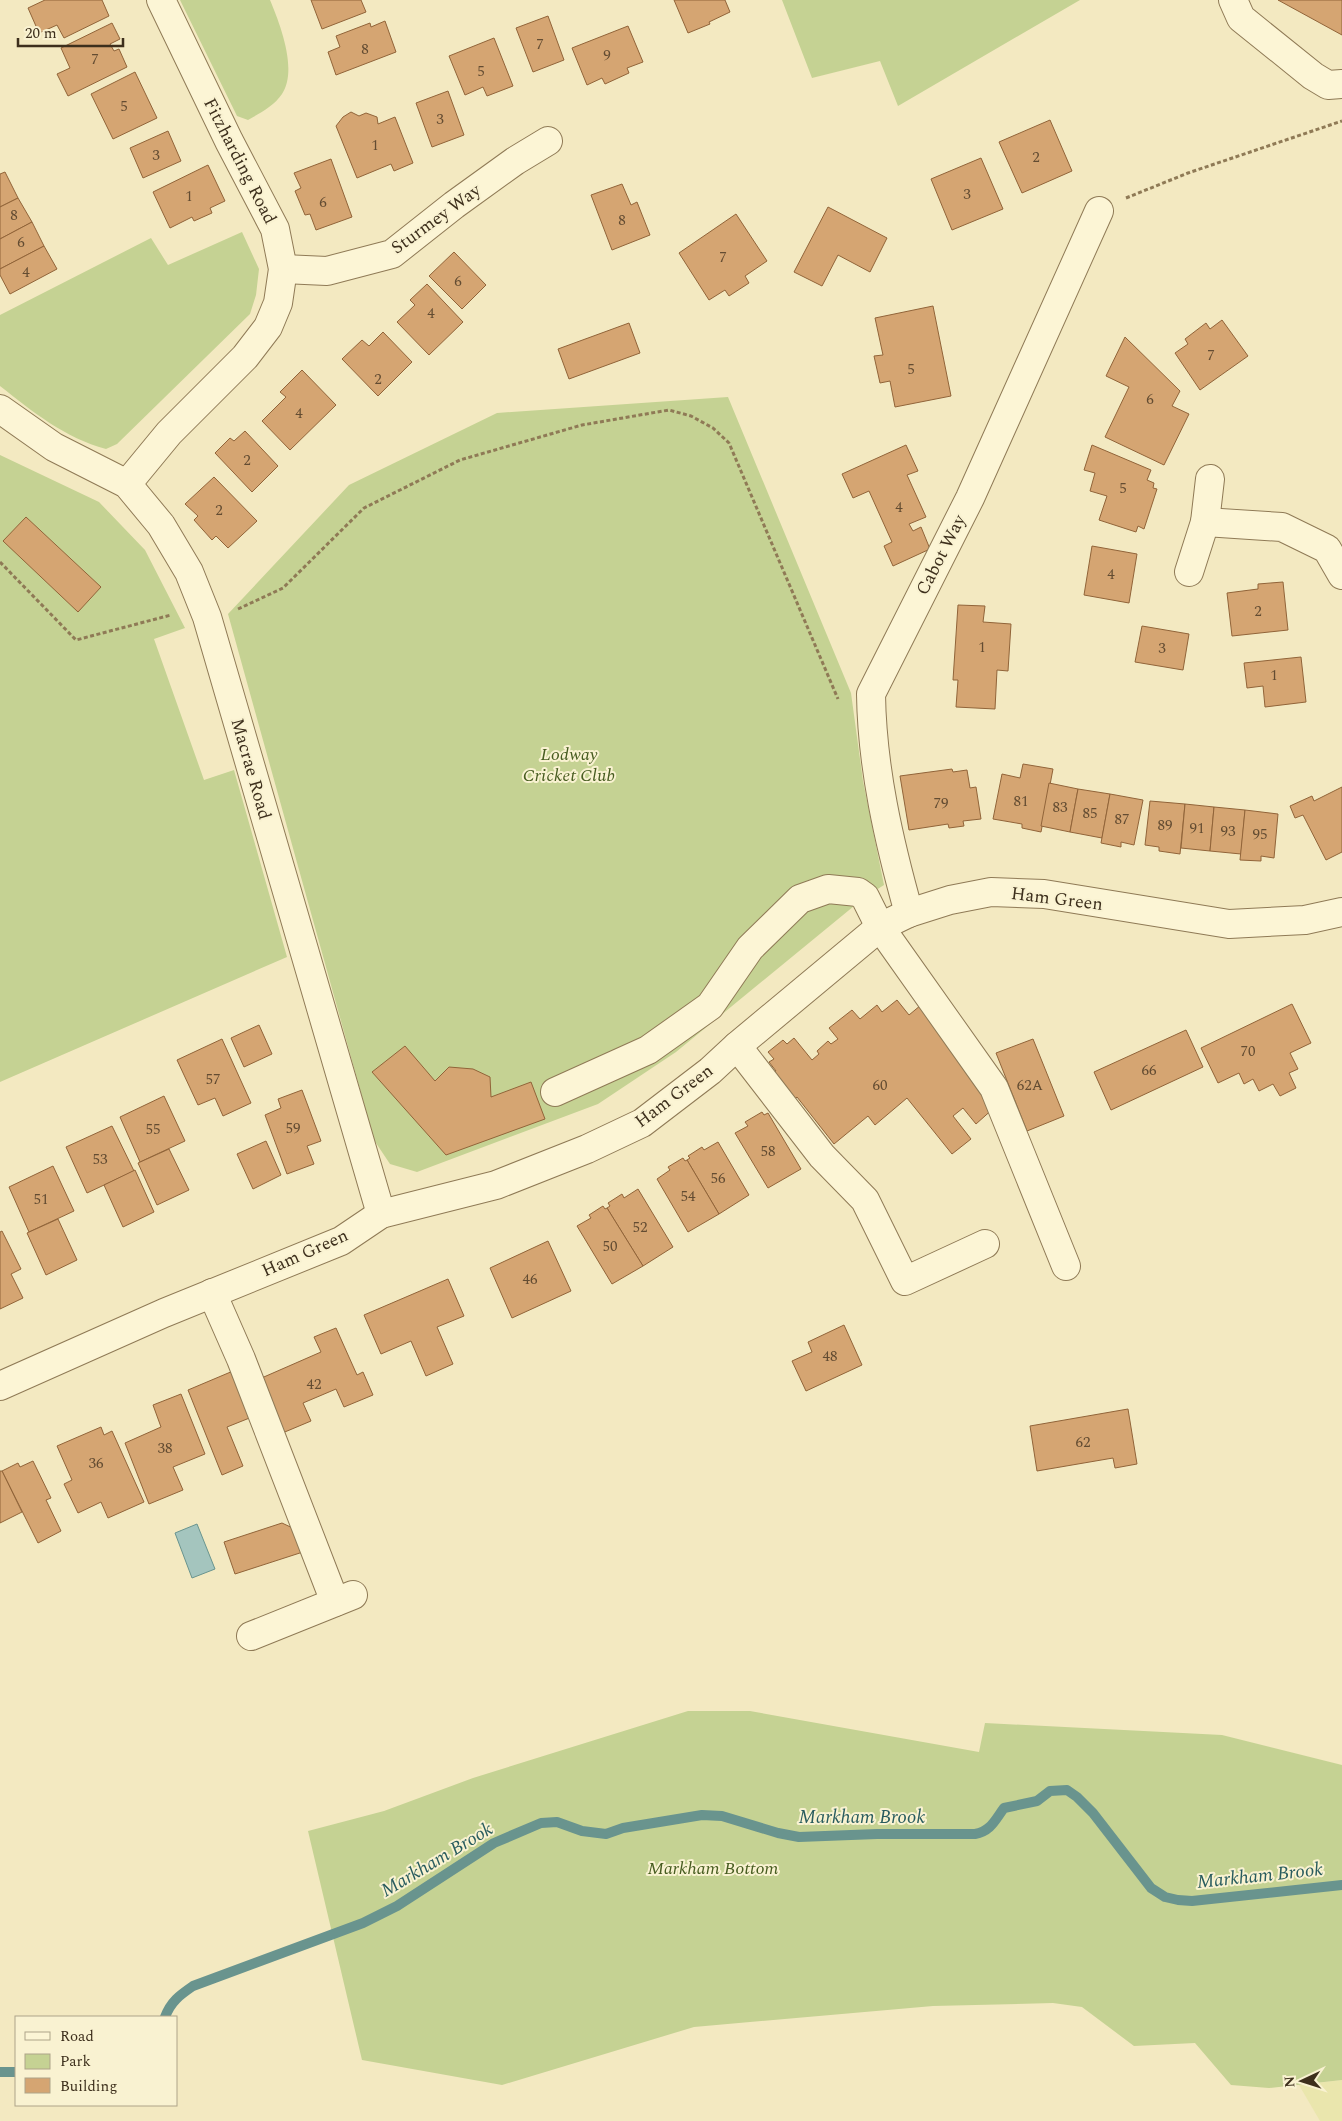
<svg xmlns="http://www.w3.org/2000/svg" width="1342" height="2121" viewBox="0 0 1342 2121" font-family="Spectral,serif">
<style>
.farmland{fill:#eae6ad}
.green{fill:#c5d293}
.water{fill:#a4c5be;stroke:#69948e}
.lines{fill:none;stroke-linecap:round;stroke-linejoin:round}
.stream{stroke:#69948e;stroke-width:10}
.building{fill:#d5a572;stroke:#916439}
.minor-casing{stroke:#8f7a56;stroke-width:30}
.path{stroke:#8f7a56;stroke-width:3;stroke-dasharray:4 2.5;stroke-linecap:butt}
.minor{stroke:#fcf5d5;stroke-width:28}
.labels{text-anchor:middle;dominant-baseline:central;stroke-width:4;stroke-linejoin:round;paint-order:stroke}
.number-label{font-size:15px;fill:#634c32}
.street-label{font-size:18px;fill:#3d2f1c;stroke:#f9f2d1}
.park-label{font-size:18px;font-style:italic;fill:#475c20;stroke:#f9f2d1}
.water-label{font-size:19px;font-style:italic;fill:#295c5e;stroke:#f9f2d1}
</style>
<rect width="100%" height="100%" fill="#f3e9c1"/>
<polygon class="farmland" points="1342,2080 1342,2121 1320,2121 1299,2085"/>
<g class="green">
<path d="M180,0H270C280,24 298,70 282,94C274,106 260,113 248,120L237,116Z"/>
<polygon points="782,0 1080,0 898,106 880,61 812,78"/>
<path d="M242,232L259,269L256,295L250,314L117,444L106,449C65,438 33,412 0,386V315L151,238L168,265Z"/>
<polygon points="728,397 851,693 863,781 884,885 865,897 676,1052 598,1104 417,1172 390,1164 374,1140 228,614 349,485 497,413"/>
<polygon points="0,455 99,502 145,550 185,628 154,639 204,780 234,770 287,957 0,1082"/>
<polygon points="688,1711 750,1711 979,1752 985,1723 1222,1735 1342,1765 1342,2080 1269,2088 1231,2085 1195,2043 1134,2046 1082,2007 1053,2003 933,2006 694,2027 502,2085 362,2060 308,1831 384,1811 473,1778"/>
</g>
<polygon class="water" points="197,1524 215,1569 192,1578 175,1533"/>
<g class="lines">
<g class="stream">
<path d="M165,2017C171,2001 180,1995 193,1986L363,1923L397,1906L494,1843L541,1823L557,1822L582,1831L606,1834L623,1828L702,1815L722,1816L778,1833L799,1837L877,1834H975C991,1831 995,1820 1004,1808L1037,1801L1050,1791L1067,1790L1077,1797L1093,1813L1151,1888L1165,1897L1178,1900L1192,1901L1342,1885"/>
<polyline points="0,2072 16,2072"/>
</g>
</g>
<g class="building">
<polygon points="45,0 102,0 109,16 64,38 57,25 39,33 28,8"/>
<polygon points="311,0 361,0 366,12 322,29"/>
<polygon points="674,0 725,0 730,12 709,22 710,24 688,33"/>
<polygon points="1278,0 1342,0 1342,35"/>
<polygon points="548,16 564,60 533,72 516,28"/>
<polygon points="385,21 396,52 336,75 328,52 340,47 336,36 370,23 371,27"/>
<polygon points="112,23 120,39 110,44 114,51 119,49 127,67 68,96 57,74 70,68 61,48"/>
<polygon points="628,26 643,62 627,68 629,73 605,84 602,78 587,85 572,48"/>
<polygon points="494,38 513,86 487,96 483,87 465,95 449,56"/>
<polygon points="135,72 157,118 113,139 91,94"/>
<polygon points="448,91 464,135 432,147 416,103"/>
<polygon points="351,112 359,116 366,113 377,117 378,124 395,117 413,163 394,171 391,164 357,178 336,126 343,117"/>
<polygon points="1050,120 1072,171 1022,193 999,142"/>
<polygon points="168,131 181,161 143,178 130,148"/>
<polygon points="981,158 1003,209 952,230 931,179"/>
<polygon points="331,159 352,217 316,230 310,214 305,215 295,191 301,188 294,173"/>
<polygon points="208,165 225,201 210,208 212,213 194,221 192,217 170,228 153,192"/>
<polygon points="5,172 18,198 0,207 0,174"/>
<polygon points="622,184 631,205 637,202 650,235 612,250 591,195"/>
<polygon points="18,198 32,222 0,239 0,207"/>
<polygon points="828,207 887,238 870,272 838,255 822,286 794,272"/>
<polygon points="736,214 767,261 745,276 749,283 729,296 725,290 709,300 679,253"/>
<polygon points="32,222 44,246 0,269 0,239"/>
<polygon points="44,246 57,269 10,294 0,275 0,269"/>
<polygon points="454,252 486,285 462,309 429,276"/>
<polygon points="427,284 463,322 429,355 397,322 415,305 410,300"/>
<polygon points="933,306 951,396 895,407 890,381 880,383 874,356 883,355 875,318"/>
<polygon points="1222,320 1248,356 1200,390 1175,353 1188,344 1185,339 1206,323 1210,329"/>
<polygon points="629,323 640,353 569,379 558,349"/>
<polygon points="383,332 412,362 378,396 342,359 362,340 369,346"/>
<polygon points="1125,337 1180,391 1172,406 1189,414 1164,465 1105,437 1129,387 1106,376"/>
<polygon points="302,370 336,405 290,450 262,421 286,397 280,392"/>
<polygon points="245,431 278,466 252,492 215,453 230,438 234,441"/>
<polygon points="906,445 918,471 907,475 926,517 909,524 913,531 921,527 930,549 893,566 884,546 892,542 869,491 853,498 842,474"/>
<polygon points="1092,445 1151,470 1147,480 1154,483 1153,488 1157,489 1144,529 1138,526 1136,532 1099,520 1107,496 1090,491 1095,473 1084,470"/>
<polygon points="214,477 257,521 228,548 216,536 212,540 194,520 198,516 185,504"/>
<polygon points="26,517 101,587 78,612 3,541"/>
<polygon points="1092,546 1137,554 1129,603 1084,595"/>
<polygon points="1283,582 1288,630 1232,636 1227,593 1258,589 1258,584"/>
<polygon points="958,605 985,606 983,622 1011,624 1008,671 997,670 995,709 956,707 958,680 953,680"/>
<polygon points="1142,626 1189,634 1183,670 1135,662"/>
<polygon points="1301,657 1306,702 1265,707 1263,686 1247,688 1244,663"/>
<polygon points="1023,764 1053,769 1041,832 1022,828 1022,824 993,819 1002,774 1020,778"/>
<polygon points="952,769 953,772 967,770 970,788 976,787 981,819 963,821 964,826 949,828 948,824 909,830 900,776"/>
<polygon points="1049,783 1078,789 1070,832 1041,826"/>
<polygon points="1342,787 1342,852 1326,860 1303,815 1295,818 1290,806 1312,796 1314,801"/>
<polygon points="1078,789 1110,794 1102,838 1070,832"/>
<polygon points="1110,794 1143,800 1134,845 1121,842 1121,847 1101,843"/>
<polygon points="1150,801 1185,804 1180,854 1159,851 1159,847 1145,845"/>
<polygon points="1185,804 1214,807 1210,851 1181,848"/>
<polygon points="1214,807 1245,810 1241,854 1210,851"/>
<polygon points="1245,810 1278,814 1274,858 1261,856 1261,861 1240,860"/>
<polygon points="897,1000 909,1015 921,1005 995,1107 976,1124 963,1108 953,1116 971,1139 952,1154 907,1098 875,1125 868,1116 834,1144 797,1097 790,1103 769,1076 776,1071 769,1062 774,1059 768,1052 783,1040 787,1044 794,1038 812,1060 819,1054 817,1051 828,1041 831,1044 838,1039 829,1028 852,1010 860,1019 877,1005 882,1012"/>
<polygon points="1292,1004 1311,1043 1290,1053 1298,1069 1289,1073 1296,1088 1280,1096 1273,1084 1259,1091 1253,1079 1244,1084 1239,1073 1218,1083 1201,1048"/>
<polygon points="259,1025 272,1054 244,1067 231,1038"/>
<polygon points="1186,1030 1203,1067 1111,1110 1094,1072"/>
<polygon points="222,1039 251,1103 223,1116 215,1098 198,1105 177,1060"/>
<polygon points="1033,1039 1064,1116 1027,1131 996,1053"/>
<polygon points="405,1046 435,1081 449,1067 473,1069 490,1077 491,1097 531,1082 545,1119 446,1155 372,1072"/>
<polygon points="302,1090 321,1141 307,1146 314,1164 287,1174 265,1115 281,1108 278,1099"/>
<polygon points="164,1096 185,1141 140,1162 120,1117"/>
<polygon points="762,1112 764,1115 768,1113 801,1169 768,1188 735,1133 748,1126 745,1122"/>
<polygon points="112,1126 134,1171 87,1193 66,1147"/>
<polygon points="266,1141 281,1175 253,1189 237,1154"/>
<polygon points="718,1142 749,1195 719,1214 687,1160 690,1158 688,1156 702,1147 704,1150"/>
<polygon points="169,1149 189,1190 157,1205 138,1163"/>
<polygon points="683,1158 685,1161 687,1160 719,1214 688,1232 657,1179 670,1170 668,1167"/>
<polygon points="53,1166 74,1211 29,1232 9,1187"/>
<polygon points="135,1170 154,1212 123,1227 104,1185"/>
<polygon points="638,1189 673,1247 643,1266 607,1208 610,1206 608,1203 622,1194 624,1198"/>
<polygon points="603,1206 605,1209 607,1208 643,1266 612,1284 577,1226 591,1218 589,1215"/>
<polygon points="58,1219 77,1260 46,1275 27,1233"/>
<polygon points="2,1231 21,1269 11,1274 23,1298 0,1309 0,1232"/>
<polygon points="548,1241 571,1291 512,1318 490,1268"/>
<polygon points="448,1279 464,1316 437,1327 453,1364 426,1376 411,1341 381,1354 364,1315"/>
<polygon points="844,1325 862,1365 806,1391 792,1361 812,1352 808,1342"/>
<polygon points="336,1328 357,1375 363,1372 373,1395 344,1407 336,1389 303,1403 311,1421 280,1434 257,1380 321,1352 314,1337"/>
<polygon points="233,1371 252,1417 227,1427 243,1466 222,1475 188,1390"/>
<polygon points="181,1394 205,1454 173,1467 183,1490 149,1504 125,1443 161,1427 153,1405"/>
<polygon points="1128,1409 1137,1464 1115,1468 1113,1458 1037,1471 1030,1426"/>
<polygon points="101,1427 104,1435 112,1431 144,1502 108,1518 101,1502 78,1513 64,1484 72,1480 57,1446"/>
<polygon points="33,1461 51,1498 46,1500 61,1531 38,1543 2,1471 18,1463 20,1467"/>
<polygon points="0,1471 2,1471 22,1512 0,1523"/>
<polygon points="282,1523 299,1531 306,1551 235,1574 224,1542"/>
</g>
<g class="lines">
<g class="minor-casing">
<g id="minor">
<polyline points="1233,0 1241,18 1313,76 1328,85 1342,84"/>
<polyline points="283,269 327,271 392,254 454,205 515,161 548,141"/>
<polyline points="0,409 54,447 127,484 161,525 189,572 207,617 381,1214"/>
<polyline points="127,484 169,433 245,357 268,327 278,303 283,269 275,229 229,141 161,0"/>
<polyline points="1205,522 1282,527 1327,549 1342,575"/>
<polyline points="1189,572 1205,522 1210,479"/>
<path d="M909,913C889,842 872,768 871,694L970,498L1099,211"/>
<polyline points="737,1046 822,1156 865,1200 905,1281 985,1244"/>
<polyline points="555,1092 648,1050 710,1006 750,948 800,899 828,889 858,892 865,897 880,927 994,1088 1066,1266"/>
<polyline points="212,1293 241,1359 335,1602"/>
<polyline points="0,1386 164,1313 341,1241 381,1214 496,1185 587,1149 642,1123 710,1071 737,1046 880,927 909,913 950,900 991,892 1044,894 1229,924 1305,920 1342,912"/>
<polyline points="251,1636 353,1595"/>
</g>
</g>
<g class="path">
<polyline points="1126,198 1188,173 1342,121"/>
<polyline points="0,562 76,640 171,615"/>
<polyline points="238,609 283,588 364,508 460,460 582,425 669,410 691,416 713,428 729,443 838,699"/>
</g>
<use href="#minor" class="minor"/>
</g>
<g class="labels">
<g class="number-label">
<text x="540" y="44">7</text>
<text x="365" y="49">8</text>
<text x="607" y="55">9</text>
<text x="95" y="59">7</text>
<text x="481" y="71">5</text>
<text x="124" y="106">5</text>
<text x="440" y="119">3</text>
<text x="375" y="145">1</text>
<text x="156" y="155">3</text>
<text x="1036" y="157">2</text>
<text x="967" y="194">3</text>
<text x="189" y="196">1</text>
<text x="323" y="202">6</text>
<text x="14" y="215">8</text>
<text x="622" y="220">8</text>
<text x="21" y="242">6</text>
<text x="723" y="257">7</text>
<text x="26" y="272">4</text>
<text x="458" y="281">6</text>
<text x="431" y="313">4</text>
<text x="1211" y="355">7</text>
<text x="911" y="369">5</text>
<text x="378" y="379">2</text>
<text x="1150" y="399">6</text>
<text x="299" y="413">4</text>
<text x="247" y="460">2</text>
<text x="1123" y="488">5</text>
<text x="899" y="507">4</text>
<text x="219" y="510">2</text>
<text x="1111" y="574">4</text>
<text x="1258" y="611">2</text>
<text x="982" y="647">1</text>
<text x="1162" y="648">3</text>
<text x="1274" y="675">1</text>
<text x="1021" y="801">81</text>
<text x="941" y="803">79</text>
<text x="1060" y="807">83</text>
<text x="1090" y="813">85</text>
<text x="1122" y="819">87</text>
<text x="1165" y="825">89</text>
<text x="1197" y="828">91</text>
<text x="1228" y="831">93</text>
<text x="1260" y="834">95</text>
<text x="1248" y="1051">70</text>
<text x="1149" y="1070">66</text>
<text x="213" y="1079">57</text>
<text x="880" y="1085">60</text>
<text x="1030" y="1085">62A</text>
<text x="293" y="1128">59</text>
<text x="153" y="1129">55</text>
<text x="768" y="1151">58</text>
<text x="100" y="1159">53</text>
<text x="718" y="1178">56</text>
<text x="688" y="1196">54</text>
<text x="41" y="1199">51</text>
<text x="640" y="1227">52</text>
<text x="610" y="1246">50</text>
<text x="530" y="1279">46</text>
<text x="830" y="1356">48</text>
<text x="314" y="1384">42</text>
<text x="1083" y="1442">62</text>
<text x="165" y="1448">38</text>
<text x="96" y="1463">36</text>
</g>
<g class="street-label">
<text transform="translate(240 161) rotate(63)">Fitzharding Road</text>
<text transform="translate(436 219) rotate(-36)">Sturmey Way</text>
<text transform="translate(941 555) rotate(-63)">Cabot Way</text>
<text transform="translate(251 769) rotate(74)">Macrae Road</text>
<text transform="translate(1057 899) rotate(7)">Ham Green</text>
<text transform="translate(674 1096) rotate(-37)">Ham Green</text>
<text transform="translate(305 1253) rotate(-24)">Ham Green</text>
</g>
<g class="park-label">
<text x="569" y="754">Lodway<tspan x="569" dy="21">Cricket Club</tspan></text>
<text x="713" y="1868">Markham Bottom</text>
</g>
<g class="water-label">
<text x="862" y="1817">Markham Brook</text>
<text transform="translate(437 1860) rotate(-31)">Markham Brook</text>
<text transform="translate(1260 1876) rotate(-6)">Markham Brook</text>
</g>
</g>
<rect x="15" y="2016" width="162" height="90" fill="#f9f2d1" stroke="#aea489"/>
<rect x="25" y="2032" width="25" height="8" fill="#fcf5d5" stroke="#aea489"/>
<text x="60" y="2041" font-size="15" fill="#3d2f1c">Road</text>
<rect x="25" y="2054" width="25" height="15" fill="#c5d293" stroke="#aea489"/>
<text x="60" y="2066" font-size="15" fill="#3d2f1c">Park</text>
<rect x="25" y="2078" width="25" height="15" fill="#d5a572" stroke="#aea489"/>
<text x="60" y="2091" font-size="15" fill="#3d2f1c">Building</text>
<g transform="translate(1302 2081) rotate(266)" stroke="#f9f2d1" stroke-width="4" paint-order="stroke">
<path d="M0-4L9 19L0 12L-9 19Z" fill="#3d2f1c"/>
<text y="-8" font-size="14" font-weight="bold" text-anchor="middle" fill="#3d2f1c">N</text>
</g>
<path d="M18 38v8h105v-8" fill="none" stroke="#3d2f1c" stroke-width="2.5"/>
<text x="25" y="38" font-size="15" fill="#3d2f1c" stroke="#f9f2d1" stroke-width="4" paint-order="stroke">20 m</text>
</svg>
